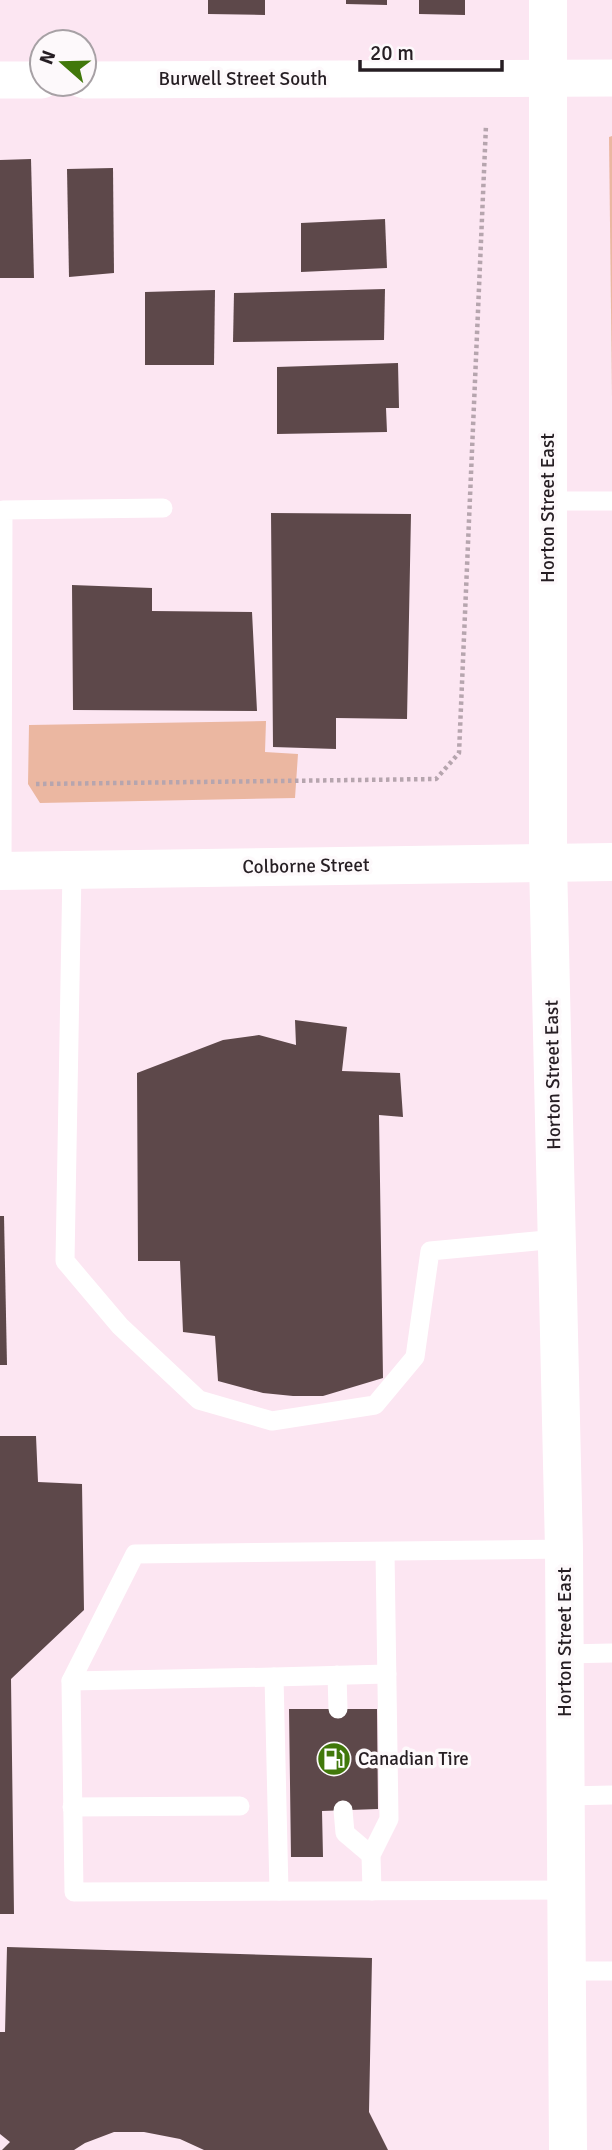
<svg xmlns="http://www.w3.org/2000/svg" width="612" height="2150" viewBox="0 0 612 2150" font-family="Signika,sans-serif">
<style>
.green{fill:#ebb7a1}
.building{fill:#5d484a}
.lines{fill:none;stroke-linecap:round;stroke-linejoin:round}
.path{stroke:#b6a5ae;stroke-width:4.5;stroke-dasharray:3.5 3.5;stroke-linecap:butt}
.lane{stroke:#fff;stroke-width:19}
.street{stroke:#fff;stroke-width:37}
.secondary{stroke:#fff;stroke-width:38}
.labels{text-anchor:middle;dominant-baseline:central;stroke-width:7;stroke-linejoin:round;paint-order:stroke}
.street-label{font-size:19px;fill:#261e23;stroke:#fdf9fb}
.poi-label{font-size:19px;fill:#261e23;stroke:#fdf9fb;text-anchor:start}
</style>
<rect width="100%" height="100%" fill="#fce6f2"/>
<g class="green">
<polygon points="612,136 612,398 609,137"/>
<polygon points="266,721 265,752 298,754 295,798 40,803 28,784 29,725"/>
</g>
<g class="building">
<polygon points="208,0 265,0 265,15 208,14"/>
<polygon points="346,0 387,0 387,5 346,4"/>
<polygon points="419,0 465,0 465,15 419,14"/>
<polygon points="31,159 34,278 0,278 0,160"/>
<polygon points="113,168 114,273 69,277 67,169"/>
<polygon points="385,219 387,268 301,272 301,223"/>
<polygon points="385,289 384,340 233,342 234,293"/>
<polygon points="215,290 214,365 145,365 145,292"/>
<polygon points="398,363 399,408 386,408 387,432 277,434 277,367"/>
<polygon points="271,513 411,514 407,719 336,718 336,749 273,747"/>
<polygon points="72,585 152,588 152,611 252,612 257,711 73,710"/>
<polygon points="295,1020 347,1027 342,1071 400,1073 403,1117 379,1115 383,1378 323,1396 293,1396 263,1393 218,1381 215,1336 183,1332 180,1261 138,1261 137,1073 223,1040 259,1035 296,1045"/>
<polygon points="0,1216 4,1216 7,1365 0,1365"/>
<polygon points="0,1436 36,1436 38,1482 82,1484 84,1610 11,1679 14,1914 0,1914"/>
<polygon points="289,1709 377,1709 378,1809 322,1811 323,1857 291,1857"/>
<polygon points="7,1947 372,1958 369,2112 388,2150 204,2150 180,2139 144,2132 114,2132 85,2143 74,2150 2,2150 10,2142 0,2134 0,2032 5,2032"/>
</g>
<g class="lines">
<polyline class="path" points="36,784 436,779 459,753 486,125"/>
<g class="lane">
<polyline points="548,501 612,501"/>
<polyline points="72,870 65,1261 120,1326 199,1400 272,1421 375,1405 415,1357 430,1251 557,1239"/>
<polyline points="2,871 3,510 163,508"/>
<polyline points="564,1549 135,1554 71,1681 74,1892 566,1890"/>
<polyline points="565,1654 612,1653"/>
<polyline points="337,1675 338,1709"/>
<polyline points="274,1677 387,1674"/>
<polyline points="71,1681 274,1677 279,1891"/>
<polyline points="566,1796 612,1795"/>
<polyline points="72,1807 240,1806"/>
<polyline points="343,1810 345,1833 371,1855"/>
<polyline points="372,1891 371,1855 389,1819 385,1552"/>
<polyline points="567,1971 612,1971"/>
</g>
<g class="street">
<polyline points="0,80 42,80"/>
<polyline points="84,80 612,78"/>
</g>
<g class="secondary">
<polyline points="548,0 548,862 564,1549 568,2150"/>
<polyline points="0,871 612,862"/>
</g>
</g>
<defs>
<g id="fuel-disc" transform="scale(1.75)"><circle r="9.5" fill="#41780b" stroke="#fdf9fb"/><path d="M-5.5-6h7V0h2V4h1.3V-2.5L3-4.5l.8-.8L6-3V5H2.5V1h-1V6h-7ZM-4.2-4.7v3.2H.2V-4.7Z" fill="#fff"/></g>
</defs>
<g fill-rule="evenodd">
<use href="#fuel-disc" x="334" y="1759"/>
</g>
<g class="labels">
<g class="street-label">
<text x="243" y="79">Burwell Street South</text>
<text transform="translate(548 508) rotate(-90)">Horton Street East</text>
<text transform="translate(306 866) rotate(-1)">Colborne Street</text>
<text transform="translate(553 1075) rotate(-91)">Horton Street East</text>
<text transform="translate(565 1642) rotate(-90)">Horton Street East</text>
</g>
<g class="poi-label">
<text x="358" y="1759">Canadian Tire</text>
</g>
</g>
<g transform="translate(63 63) rotate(290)"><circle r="33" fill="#fdf9fb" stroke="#a7a1a5" stroke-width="2"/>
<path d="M0-5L12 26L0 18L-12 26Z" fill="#41780b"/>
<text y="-10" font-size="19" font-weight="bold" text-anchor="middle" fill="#261e23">N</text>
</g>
<path d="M360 60v10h142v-10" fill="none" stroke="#261e23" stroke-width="3.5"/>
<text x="370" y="60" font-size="21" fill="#261e23" stroke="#fdf9fb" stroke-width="5" paint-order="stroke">20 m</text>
</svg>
